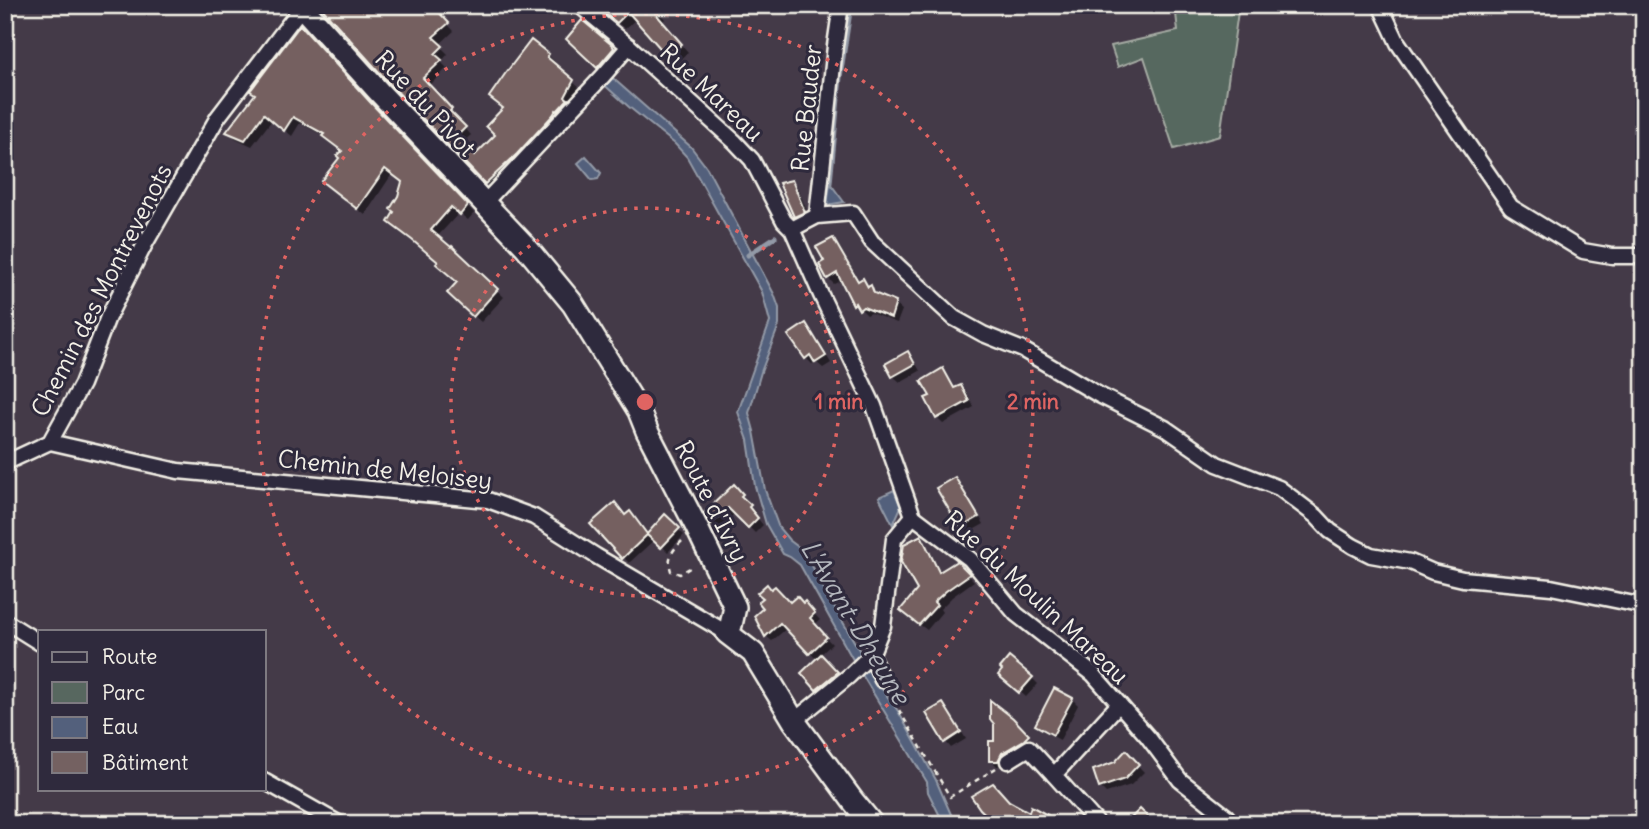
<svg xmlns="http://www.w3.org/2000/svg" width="1649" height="829" viewBox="0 0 1649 829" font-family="Delius,sans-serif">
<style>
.green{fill:#57675f;stroke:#a6aca4;stroke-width:2}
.water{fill:#53607c;stroke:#939aa7;stroke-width:2}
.shadow{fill:#0007}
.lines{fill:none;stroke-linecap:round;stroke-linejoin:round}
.stream{stroke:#939aa7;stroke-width:5}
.building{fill:#746161;stroke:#f4f1e8;stroke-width:2}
.minor-casing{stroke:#f4f1e8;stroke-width:19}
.secondary-casing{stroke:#f4f1e8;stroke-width:26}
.path{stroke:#f4f1e8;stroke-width:2.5;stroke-dasharray:5 5;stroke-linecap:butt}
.minor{stroke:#2f2a3d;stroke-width:14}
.secondary{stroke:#2f2a3d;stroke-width:21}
.ring{fill:none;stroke:#df6462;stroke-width:3.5;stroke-dasharray:3.5 7}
.labels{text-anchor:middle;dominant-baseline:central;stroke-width:6;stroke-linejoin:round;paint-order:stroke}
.street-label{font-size:24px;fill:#f4f1e8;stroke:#2f2a3d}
.water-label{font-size:26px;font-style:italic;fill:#b4b7bd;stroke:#2f2a3d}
.centre{fill:#df6462;stroke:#2f2a3d;stroke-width:3.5}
.ring-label{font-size:21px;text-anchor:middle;font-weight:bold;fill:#df6462;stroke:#2f2a3d;stroke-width:6;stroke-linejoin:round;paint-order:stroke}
</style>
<rect width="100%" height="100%" fill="#443a48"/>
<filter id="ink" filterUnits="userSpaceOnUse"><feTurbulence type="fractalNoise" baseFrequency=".0143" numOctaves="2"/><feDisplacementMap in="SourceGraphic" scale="14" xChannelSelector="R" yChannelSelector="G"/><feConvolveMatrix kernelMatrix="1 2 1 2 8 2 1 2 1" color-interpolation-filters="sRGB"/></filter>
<g filter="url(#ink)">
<polygon class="green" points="1175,5 1239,5 1220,136 1174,149 1144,57 1118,67 1111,46 1178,31"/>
<g class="water">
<polygon points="608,74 691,147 707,168 774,294 779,308 779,325 761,372 749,413 754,431 765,490 779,528 789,540 805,552 825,591 862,655 856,665 800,565 790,557 783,554 766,524 755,486 748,440 738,412 770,322 762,292 687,157 675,144 629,107 601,82"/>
<polygon points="586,156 601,173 598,179 592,180 578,163"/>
<polygon points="830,183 844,202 827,205"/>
<polygon points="894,490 901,507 893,525 879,497"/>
<polygon points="870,666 882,689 898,711 936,780 953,819 956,824 944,824 928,792 927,782 861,673"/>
</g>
<g class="shadow">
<polygon points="267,5 298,5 291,20 271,10"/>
<polygon points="321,5 441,5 435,11 454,31 439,45 448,54 441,62 447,68 429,86 447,105 457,117 456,118 471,135 462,143 476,158 498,135 489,126 548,55 555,62 553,65 580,88 571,105 493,190 391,83"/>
<polygon points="513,5 561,5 549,17 537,7 527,18"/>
<polygon points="595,5 651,5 665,19 662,22 688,52 676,63 636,19 625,29"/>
<polygon points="568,39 611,46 622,57 608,77"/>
<polygon points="257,95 377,111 474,213 468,220 459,213 437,237 452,248 504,297 481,322 456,300 459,282 396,212 404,183 392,174 365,215 323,181 343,152 324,136 300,123 292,136 272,120 252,146 235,138 229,131"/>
<polygon points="792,182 798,189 810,218 802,222 794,215"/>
<polygon points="833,240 839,246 860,282 863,280 878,296 895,304 902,310 897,323 871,313 867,315 855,303 842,280 834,284 828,278 826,262"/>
<polygon points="805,326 812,332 831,363 823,368 816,362 812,364 806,358"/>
<polygon points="908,353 914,360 920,371 900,382 893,376"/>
<polygon points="942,370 948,376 956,390 961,387 967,393 974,407 943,424 937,418 932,396"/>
<polygon points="955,479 961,486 984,524 968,533 961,527"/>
<polygon points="733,486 748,501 746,503 756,512 754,514 763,525 755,533 735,513 718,530 712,524 706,513"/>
<polygon points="626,517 648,536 665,517 684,535 668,552 655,539 629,563 593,524"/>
<polygon points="920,537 926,544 941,573 956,563 974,581 952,597 940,609 942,612 927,630 908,616 919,590"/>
<polygon points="790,604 805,604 820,620 814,625 832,644 820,655 843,679 824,695 803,673 817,660 787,628 772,641 766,636"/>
<polygon points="1032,678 1038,684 1026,697 1007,680"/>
<polygon points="1072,699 1078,705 1060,740 1043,731 1037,725"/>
<polygon points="943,705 949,711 966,739 951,748 945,741"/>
<polygon points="1012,720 1033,742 1004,766 997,766 991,760 996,743"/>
<polygon points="1126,753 1144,772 1131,785 1106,793 1100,787 1116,764"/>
<polygon points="1010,804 1030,814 1047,817 1049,813 1069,824 999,824"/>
<polygon points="1158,813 1168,824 1133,824 1151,821"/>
</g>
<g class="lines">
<g class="stream">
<polyline points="830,183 840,77 851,5"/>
<polyline points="748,255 775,237"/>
</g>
</g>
<g class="building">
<polygon points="319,5 432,5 449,23 433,37 443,46 435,54 442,60 423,78 440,96 452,109 450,111 466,127 457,136 475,155 495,135 486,126 503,108 489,97 505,74 531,40 549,54 547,57 574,80 565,97 568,99 557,111 556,110 553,115 517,154 485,184 390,84"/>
<polygon points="594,5 665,5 656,14 682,44 668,57 628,12 617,23"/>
<polygon points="582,20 612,45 614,48 597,68 566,39"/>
<polygon points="300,25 370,102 468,205 460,215 451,207 431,230 451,247 452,246 498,289 473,317 447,293 457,282 436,264 438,262 412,240 388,222 394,212 390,209 398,196 402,182 385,169 357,209 321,181 339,158 337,156 342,151 322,136 324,134 293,117 284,131 264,114 245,140 226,132 255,94 250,91"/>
<polygon points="792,180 805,212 794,217 779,183"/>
<polygon points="833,238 858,281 863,278 868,287 871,285 874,293 896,302 891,318 863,307 859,310 855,303 853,305 837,273 827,279 819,264 824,261 816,247"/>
<polygon points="806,323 826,356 815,363 810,355 805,359 788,335"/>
<polygon points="908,351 915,364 892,377 885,364"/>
<polygon points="943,368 954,388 961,385 969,401 936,419 925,398 930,396 921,381"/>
<polygon points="955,477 979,517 960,528 936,488"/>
<polygon points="734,484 743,494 741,496 751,505 749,507 758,518 748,528 728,508 710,525 704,513"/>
<polygon points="615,502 625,515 630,511 647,534 665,514 680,528 661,548 647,535 622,559 590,524"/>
<polygon points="921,535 939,572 957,561 970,574 946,591 934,602 937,605 919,625 900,610 917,590 901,562 904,544"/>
<polygon points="767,584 771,589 775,586 790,602 797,596 803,603 805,601 815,613 810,618 827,637 809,654 780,623 765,637 754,616 763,608 758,602 763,598 757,593"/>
<polygon points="821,654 838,672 816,690 801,673"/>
<polygon points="1009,657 1033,677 1019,693 998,675 1002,670 1000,668"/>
<polygon points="1054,688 1073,698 1053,735 1035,725"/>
<polygon points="990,700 1013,718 1029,735 1024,740 1002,753 998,761 989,761 989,741 994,741 994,724 990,719"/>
<polygon points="943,703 961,732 944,743 926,713"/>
<polygon points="1126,750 1139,764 1125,779 1099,788 1093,770 1115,762"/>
<polygon points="993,783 1009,801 1029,812 1031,806 1064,824 996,824 980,809 971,796"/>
<polygon points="1140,809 1156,824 1125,824"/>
</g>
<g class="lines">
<g class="minor-casing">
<g id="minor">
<polyline points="579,5 629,46 735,142 752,160 784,221 792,229 821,295 874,406 913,516 970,559 1016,614 1093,674 1148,737 1180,780 1227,817"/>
<polyline points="1380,5 1398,43 1511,207 1583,251 1612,256 1644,256"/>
<polyline points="484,203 603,76 629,46"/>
<polyline points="817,216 835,46 841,5"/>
<polyline points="792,229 817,216 853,213 872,242 954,318 983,334 1023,350 1099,395 1165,428 1217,464 1279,488 1316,516 1330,531 1353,546 1371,555 1410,562 1433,572 1463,579 1551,587 1644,606"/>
<polyline points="50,442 178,471 488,500 534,517 596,556 727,633"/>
<polyline points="5,463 50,442 82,384 108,317 145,244 218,117 302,7"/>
<polyline points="5,621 40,643"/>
<polyline points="871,655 882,680"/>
<polyline points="794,721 849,676 871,655 883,626 894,539 913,516"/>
<polyline points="1008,761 1029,748 1054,775"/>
<polyline points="264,781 340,824"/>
<polyline points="1098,824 1054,775 1119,704"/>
</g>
</g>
<g class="secondary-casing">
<polyline id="secondary" points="303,5 302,7 380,93 526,247 573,304 639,411 647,431 696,526 735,607 731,625 727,633 753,653 794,721 853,801 872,824"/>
</g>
<g class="path">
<path d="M682,541C672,551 667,557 671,571L680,574L693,566"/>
<polyline points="889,693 950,797 996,768"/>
<polyline points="5,817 17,824"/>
</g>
<use href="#minor" class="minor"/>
<use href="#secondary" class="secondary"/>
</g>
</g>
<g class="ring">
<circle cx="645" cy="402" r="194"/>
<circle cx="645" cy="402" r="388"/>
</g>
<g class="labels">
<g class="street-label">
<text transform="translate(712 92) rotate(43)">Rue Mareau</text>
<text transform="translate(426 103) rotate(47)">Rue du Pivot</text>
<text transform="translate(806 108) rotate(-84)">Rue Bauder</text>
<text transform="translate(101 290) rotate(-63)">Chemin des Montrevenots</text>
<text transform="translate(385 469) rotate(6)">Chemin de Meloisey</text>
<text transform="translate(712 501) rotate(63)">Route d'Ivry</text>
<text transform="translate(1037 597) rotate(43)">Rue du Moulin Mareau</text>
</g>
<g class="water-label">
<text transform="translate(856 622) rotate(59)">L'Avant-Dheune</text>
</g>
</g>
<circle cx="645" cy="402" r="10" class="centre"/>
<g class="ring-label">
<text x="839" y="409">1 min</text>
<text x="1033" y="409">2 min</text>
</g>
<rect width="1649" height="829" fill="none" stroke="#2f2a3d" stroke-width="28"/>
<rect x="14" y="14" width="1621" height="801" fill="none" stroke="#f4f1e8" stroke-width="2.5" filter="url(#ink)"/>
<rect x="38" y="630" width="228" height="161" fill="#2f2a3d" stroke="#7e7a81" stroke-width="2"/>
<rect x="52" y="652" width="35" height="10" fill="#2f2a3d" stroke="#7e7a81" stroke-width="2"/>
<text x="102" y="664" font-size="21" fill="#f4f1e8">Route</text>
<rect x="52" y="682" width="35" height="21" fill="#57675f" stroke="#7e7a81" stroke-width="2"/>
<text x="102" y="700" font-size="21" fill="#f4f1e8">Parc</text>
<rect x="52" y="717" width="35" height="21" fill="#53607c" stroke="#7e7a81" stroke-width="2"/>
<text x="102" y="734" font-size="21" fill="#f4f1e8">Eau</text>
<rect x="52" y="752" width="35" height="21" fill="#746161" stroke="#7e7a81" stroke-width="2"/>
<text x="102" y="770" font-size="21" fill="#f4f1e8">Bâtiment</text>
</svg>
